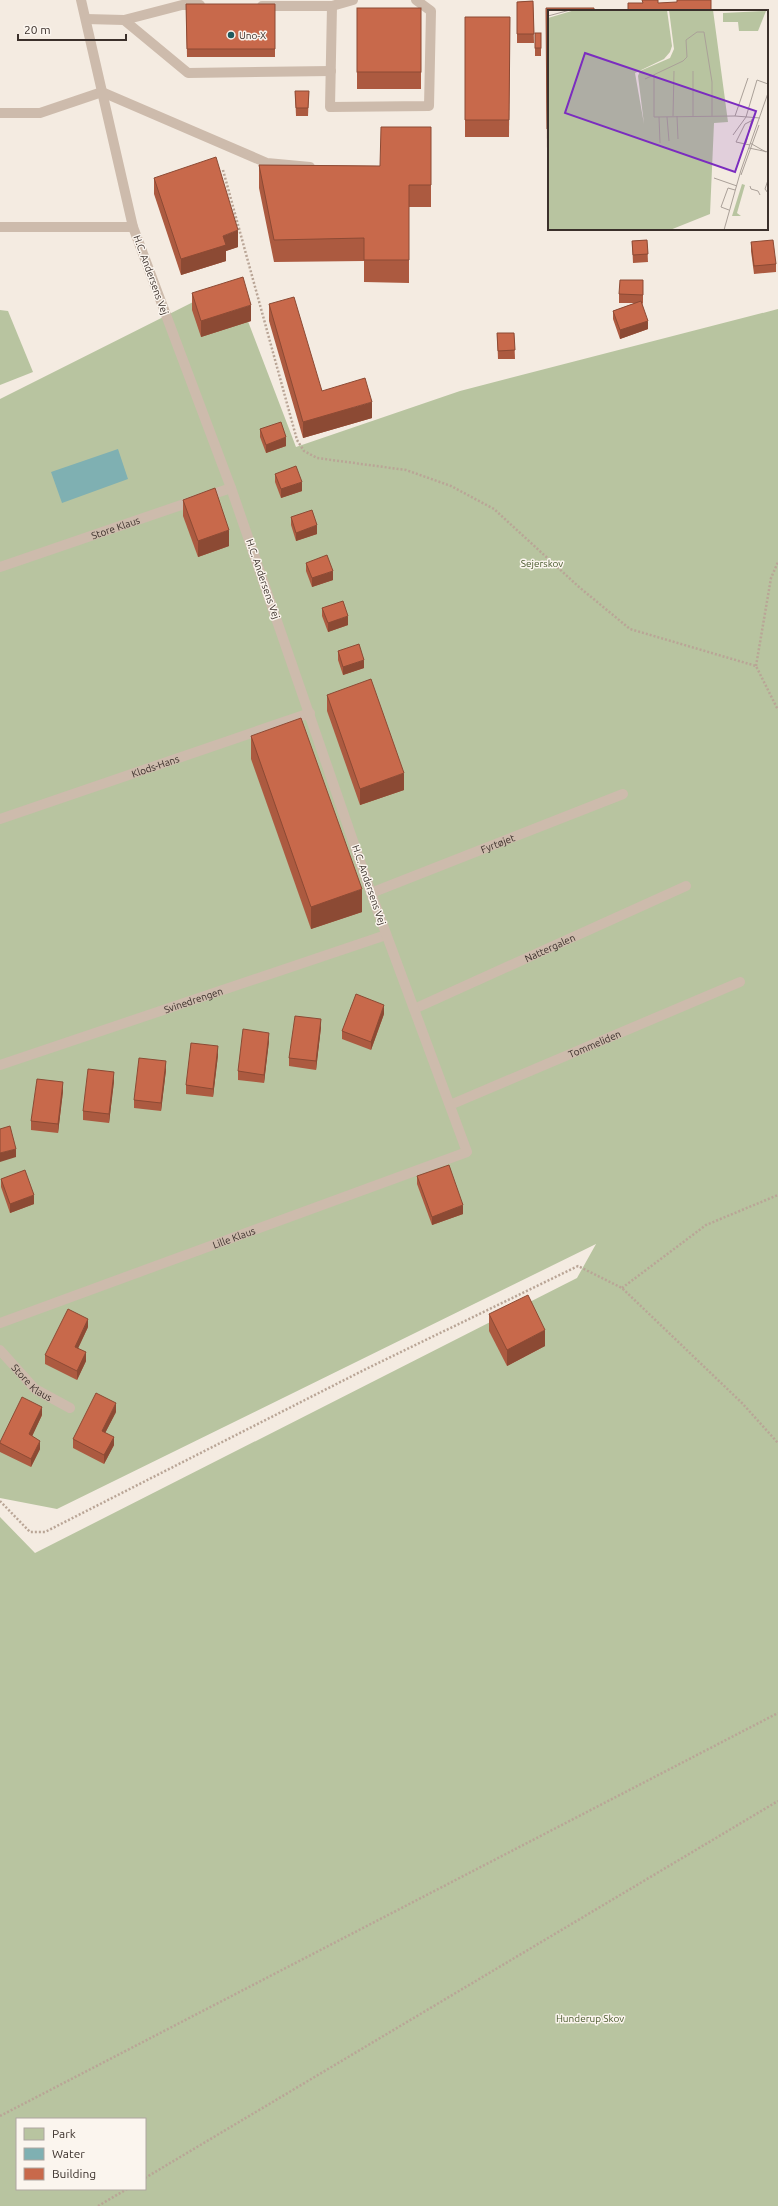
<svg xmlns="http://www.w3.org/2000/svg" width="778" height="2206" viewBox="0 0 778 2206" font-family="Ubuntu,sans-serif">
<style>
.green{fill:#b8c4a0;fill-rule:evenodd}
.water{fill:#7fb0b2}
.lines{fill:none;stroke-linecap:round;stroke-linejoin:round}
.path{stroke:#b9a596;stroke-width:2.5;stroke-dasharray:2 2;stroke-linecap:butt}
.lane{stroke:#cdbbac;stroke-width:10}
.wall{fill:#ac5a40}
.shaded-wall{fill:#8c4a34}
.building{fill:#c8694b;stroke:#8c4a34}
.poi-dot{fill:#1f5a5e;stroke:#fbf5ee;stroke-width:1.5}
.labels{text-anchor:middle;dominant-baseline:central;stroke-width:3;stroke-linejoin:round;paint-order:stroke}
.poi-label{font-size:10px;fill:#3b302b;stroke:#fbf5ee;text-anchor:start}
.street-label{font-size:10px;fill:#3b302b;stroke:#fbf5ee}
.park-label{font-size:10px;fill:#4a5a2e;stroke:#fbf5ee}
.inset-road{fill:none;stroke:#aaa098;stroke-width:1}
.view{fill:#7b2cbf;fill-opacity:0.15;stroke:#7b2cbf;stroke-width:2}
.inset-edge{fill:none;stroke:#3b302b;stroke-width:2}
</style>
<rect width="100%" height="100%" fill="#f4ebe1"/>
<g class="green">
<path d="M233,282L296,447L460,391L778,309V2206H0V1517L35,1553L577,1278L596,1244L57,1509L0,1498V399ZM17,2119H145V2189H17Z"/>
<polygon points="0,310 8,311 33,372 0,385"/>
</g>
<polygon class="water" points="118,449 128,479 62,503 51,472"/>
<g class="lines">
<g class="path">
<polyline points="223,170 297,440 304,451 317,458 406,470 451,486 494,509 579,587 630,629 756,666 778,710"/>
<polyline points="756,666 771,578 778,562"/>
<polyline points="622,1288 706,1225 778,1195"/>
<polyline points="0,1501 30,1532 45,1532 364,1370 578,1266 622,1288 742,1403 778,1443"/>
<polyline points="0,2116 778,1713"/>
<polyline points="145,2178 778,1801"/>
<polyline points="98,2206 127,2189"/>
</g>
<g class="lane">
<polyline points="262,6 332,6 353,0"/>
<polyline points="332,6 330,107 429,106 431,11 416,0"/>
<polyline points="86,19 124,20 182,5 200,5"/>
<polyline points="124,20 188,73 331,71"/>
<polyline points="0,113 40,113 102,92 267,163 310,167"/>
<polyline points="0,227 133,227"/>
<path id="s1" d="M0,567L231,488"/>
<path id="s2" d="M0,819L310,713"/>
<path id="s3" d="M371,893L623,794"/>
<path id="s4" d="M414,1009L686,886"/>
<path id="s5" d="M0,1065L386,935"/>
<path id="s6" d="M450,1105L740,982"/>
<path id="s7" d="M0,1323L467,1152L371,893L231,488L133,227L81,0"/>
<path id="s8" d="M0,1350L35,1389L70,1408"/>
</g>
</g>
<g class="wall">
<polygon points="533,1 534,43 517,43 517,2"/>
<polygon points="186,4 275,4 275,57 187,57"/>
<rect x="357" y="8" width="64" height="81"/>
<polygon points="546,8 549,11 549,152 547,152"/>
<polygon points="465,17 510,17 509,137 465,137"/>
<rect x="535" y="33" width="6" height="23"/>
<polygon points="295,91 309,91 308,116 296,116"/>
<polygon points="431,127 431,207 409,207 409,283 364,282 364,261 274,262 259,188 259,165 380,166"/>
<polygon points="154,178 238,247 226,251 226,261 181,275 154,194"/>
<polygon points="647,240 648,262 633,263 632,241"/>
<polygon points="751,242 776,264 776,272 754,274 751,251"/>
<polygon points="643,280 643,304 642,303 648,329 620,339 613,319 613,311 635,303 619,303 619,294"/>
<polygon points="192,293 251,321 201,337 192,310"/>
<polygon points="269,304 322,391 372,418 303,438 269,321"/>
<polygon points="497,333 514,333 515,359 498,359"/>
<polygon points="260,429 286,446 266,453 260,437"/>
<polygon points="275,474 302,491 281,498 275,482"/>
<polygon points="183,500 229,546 198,557 183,516"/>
<polygon points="291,517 317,534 296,541 291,525"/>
<polygon points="306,563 333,580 312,587 306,571"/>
<polygon points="322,608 348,625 328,632 322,616"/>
<polygon points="338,651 364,668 343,675 338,660"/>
<polygon points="327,695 404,790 360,805 327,711"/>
<polygon points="251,736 362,912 311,929 251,759"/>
<polygon points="384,1014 371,1050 342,1039 342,1031"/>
<polygon points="321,1027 316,1070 289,1066 289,1058"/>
<polygon points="269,1041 264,1083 238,1080 238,1071"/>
<polygon points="218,1055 213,1097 186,1094 186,1085"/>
<polygon points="166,1070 161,1111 134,1108 134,1100"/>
<polygon points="114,1081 109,1123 83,1120 83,1111"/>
<polygon points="63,1091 58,1133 31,1130 31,1121"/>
<polygon points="417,1176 463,1214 432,1225 417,1184"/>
<polygon points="1,1179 34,1204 10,1213 1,1187"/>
<polygon points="489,1314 545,1346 507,1366 489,1331"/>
<polygon points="88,1327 78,1348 86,1361 77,1380 45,1364 45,1355"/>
<polygon points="116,1412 105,1433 114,1445 104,1464 73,1448 73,1439"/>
<polygon points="42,1415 32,1436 40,1449 31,1467 0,1452 0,1442"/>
</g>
<g class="shaded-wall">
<polygon points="238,230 238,247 226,251 226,261 181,275 181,259 223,236"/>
<polygon points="251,305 251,321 201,337 201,321"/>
<polygon points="648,321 648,329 620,339 620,330"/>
<polygon points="372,402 372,418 303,438 303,422"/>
<polygon points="286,437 286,446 266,453 266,445"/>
<polygon points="302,482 302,491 281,498 281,489"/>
<polygon points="317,525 317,534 296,541 296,533"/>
<polygon points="229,530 229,546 198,557 198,541"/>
<polygon points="333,571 333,580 312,587 312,578"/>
<polygon points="348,616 348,625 328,632 328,623"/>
<polygon points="364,660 364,668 343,675 343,667"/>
<polygon points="404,773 404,790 360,805 360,789"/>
<polygon points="362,889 362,912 311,929 311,907"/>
<polygon points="384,1005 384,1014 371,1050 371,1042"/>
<polygon points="321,1019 321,1027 316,1070 316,1061"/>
<polygon points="269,1033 269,1041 264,1083 264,1075"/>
<polygon points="218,1046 218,1055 213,1097 213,1089"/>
<polygon points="166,1061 166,1070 161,1111 161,1103"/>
<polygon points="114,1072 114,1081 109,1123 109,1114"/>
<polygon points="63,1082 63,1091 58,1133 58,1124"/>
<polygon points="16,1149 16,1157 0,1162 0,1153"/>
<polygon points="34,1195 34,1204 10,1213 10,1204"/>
<polygon points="463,1205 463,1214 432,1225 432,1217"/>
<polygon points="88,1319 88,1327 75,1355 75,1347"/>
<polygon points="545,1330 545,1346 507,1366 507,1350"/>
<polygon points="86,1352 86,1361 77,1380 77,1371"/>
<polygon points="116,1403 116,1412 102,1439 102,1431"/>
<polygon points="42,1407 42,1415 29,1443 29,1434"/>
<polygon points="114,1437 114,1445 104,1464 104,1455"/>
<polygon points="40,1441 40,1449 31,1467 31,1459"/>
</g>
<g class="building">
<polygon points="642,0 658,0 658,3 677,2 677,0 711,0 711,11 628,11 628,3 643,3"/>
<polygon points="533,1 534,34 517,34 517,2"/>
<polygon points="186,4 275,4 275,49 187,49"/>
<rect x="357" y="8" width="64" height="64"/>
<polygon points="546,8 594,8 594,11 549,11 549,129 547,129"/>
<polygon points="465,17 510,17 509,120 465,120"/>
<rect x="535" y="33" width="6" height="15"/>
<polygon points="295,91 309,91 308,108 296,108"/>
<polygon points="381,127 431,127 431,185 409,185 409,260 364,260 364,238 274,240 259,165 380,166"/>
<polygon points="216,157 238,230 223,236 226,245 181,259 154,178"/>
<polygon points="647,240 648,254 633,255 632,241"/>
<polygon points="773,240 776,264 754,266 751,242"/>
<polygon points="243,277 251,305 201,321 192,293"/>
<polygon points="620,280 643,280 643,295 619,294"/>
<polygon points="294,297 322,391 365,378 372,402 303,422 269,304"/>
<polygon points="641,301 648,321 620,330 613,311"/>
<polygon points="497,333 514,333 515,350 498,351"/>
<polygon points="281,422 286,437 266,445 260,429"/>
<polygon points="296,466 302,482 281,489 275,474"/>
<polygon points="215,488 229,530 198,541 183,500"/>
<polygon points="312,510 317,525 296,533 291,517"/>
<polygon points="327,555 333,571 312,578 306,563"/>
<polygon points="343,601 348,616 328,623 322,608"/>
<polygon points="359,644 364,660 343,667 338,651"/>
<polygon points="371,679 404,773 360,789 327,695"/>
<polygon points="301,718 362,889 311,907 251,736"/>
<polygon points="356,994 384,1005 371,1042 342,1031"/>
<polygon points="295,1016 321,1019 316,1061 289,1058"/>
<polygon points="243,1029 269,1033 264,1075 238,1071"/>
<polygon points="191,1043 218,1046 213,1089 186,1085"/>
<polygon points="139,1058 166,1061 161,1103 134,1100"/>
<polygon points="88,1069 114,1072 109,1114 83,1111"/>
<polygon points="37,1079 63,1082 58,1124 31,1121"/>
<polygon points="10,1126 16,1149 0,1153 0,1129"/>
<polygon points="449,1165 463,1205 432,1217 417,1176"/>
<polygon points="25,1170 34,1195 10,1204 1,1179"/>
<polygon points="528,1295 545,1330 507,1350 489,1314"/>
<polygon points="68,1309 88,1319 75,1347 86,1352 77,1371 45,1355"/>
<polygon points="96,1393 116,1403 102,1431 114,1437 104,1455 73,1439"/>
<polygon points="22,1397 42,1407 29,1434 40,1441 31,1459 0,1443 0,1442"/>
</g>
<circle class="poi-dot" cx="231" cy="35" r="4"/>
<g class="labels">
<g class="poi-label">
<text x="239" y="35">Uno-X</text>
</g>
<g class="street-label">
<text transform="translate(151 275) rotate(70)">H.C. Andersens Vej</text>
<text stroke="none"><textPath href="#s1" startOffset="122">Store Klaus</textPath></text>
<text transform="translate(263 579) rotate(71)">H.C. Andersens Vej</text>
<text stroke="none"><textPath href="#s2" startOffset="164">Klods-Hans</textPath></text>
<text stroke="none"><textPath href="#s3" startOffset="136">Fyrtøjet</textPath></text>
<text transform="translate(369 885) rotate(71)">H.C. Andersens Vej</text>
<text stroke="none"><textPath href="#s4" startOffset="149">Nattergalen</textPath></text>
<text stroke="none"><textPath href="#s5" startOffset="204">Svinedrengen</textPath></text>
<text stroke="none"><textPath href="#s6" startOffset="157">Tommeliden</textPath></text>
<text stroke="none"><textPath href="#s7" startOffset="249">Lille Klaus</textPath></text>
<text stroke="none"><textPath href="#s8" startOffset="46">Store Klaus</textPath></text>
</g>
<g class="park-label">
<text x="542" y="563">Sejerskov</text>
<text x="590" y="2018">Hunderup Skov</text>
</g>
</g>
<g transform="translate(548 10)">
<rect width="220" height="220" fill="#f4ebe1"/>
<path d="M27,0H119L124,36L122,42L116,49L87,63L96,114L90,66L92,61L122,48L126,39L121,0H165L180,112L166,113L162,204L122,220H0V8ZM218,1L210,21H191L190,12H175V3ZM194,174L197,175L189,203L193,206H184Z" fill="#b8c4a0"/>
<path class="inset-road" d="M0,6L22,0M106,65V107L187,106L212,108M97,69L135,51L139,47L138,30L149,22H156L164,72V106M125,106L126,61M129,106L130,129M145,106V61M187,106L200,68M111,107L112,133M119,107L121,131M185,125L198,107L209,70L220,74M198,133L204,109M202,133L218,142M202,135L188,132L197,114L203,111M201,138L220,142M193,165L211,115M166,168L189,176M220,170L217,179L220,183M202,176L203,179L210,181L212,185M181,200L173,197L180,178L187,180M176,220L193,160L220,83"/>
<path class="view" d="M37,43L208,101L187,162L17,103Z"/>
<rect width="220" height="220" class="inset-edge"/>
</g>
<rect x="16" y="2118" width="130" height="72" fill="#fbf5ee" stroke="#aea6a0"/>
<rect x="24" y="2128" width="20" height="12" fill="#b8c4a0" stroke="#aea6a0"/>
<text x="52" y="2138" font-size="12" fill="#3b302b">Park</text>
<rect x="24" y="2148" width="20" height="12" fill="#7fb0b2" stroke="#aea6a0"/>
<text x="52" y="2158" font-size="12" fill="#3b302b">Water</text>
<rect x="24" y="2168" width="20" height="12" fill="#c8694b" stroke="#aea6a0"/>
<text x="52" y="2178" font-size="12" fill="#3b302b">Building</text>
<path d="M18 34v6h108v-6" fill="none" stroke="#3b302b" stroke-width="2"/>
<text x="24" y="34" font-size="12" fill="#3b302b" stroke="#fbf5ee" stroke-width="3" paint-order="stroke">20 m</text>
</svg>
